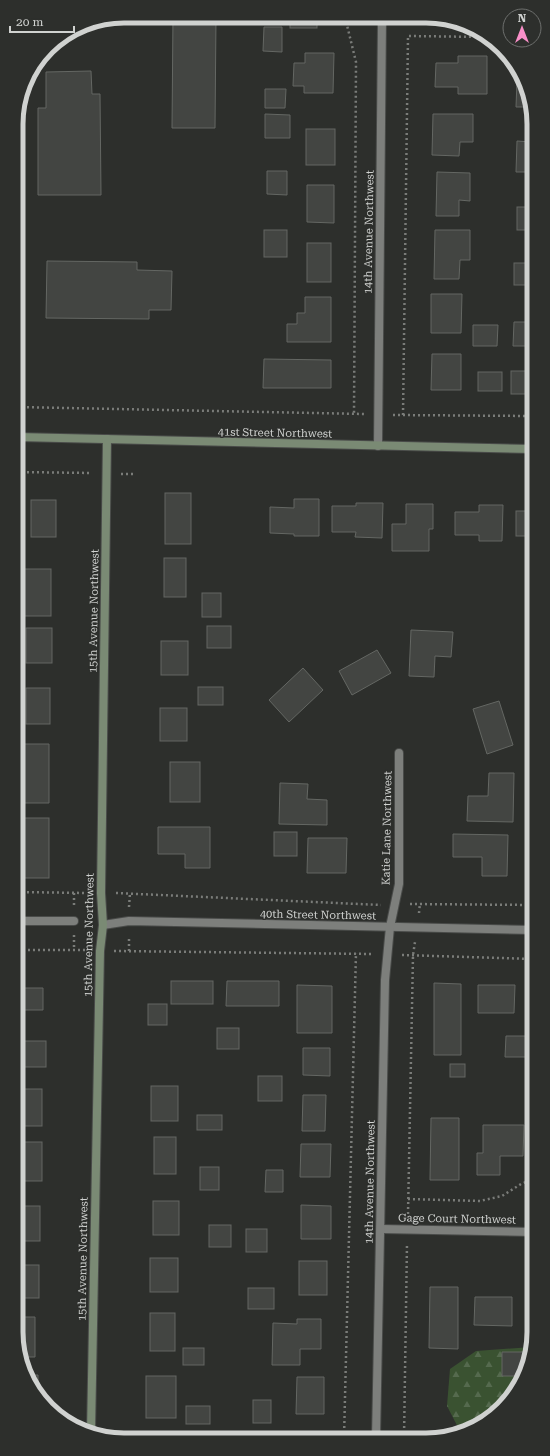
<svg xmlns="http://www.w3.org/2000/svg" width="550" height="1456" viewBox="0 0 550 1456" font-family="'Roboto Serif',serif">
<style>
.forest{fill:url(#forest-firs)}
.building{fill:#434542;stroke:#646763}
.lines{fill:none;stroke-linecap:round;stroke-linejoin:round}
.street-casing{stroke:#494b49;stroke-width:10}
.secondary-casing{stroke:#494b49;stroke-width:10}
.path{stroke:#7a7c79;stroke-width:2.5;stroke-dasharray:2 3;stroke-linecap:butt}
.street{stroke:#7d7f7c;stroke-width:8}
.secondary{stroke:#7a8a74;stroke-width:8}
.labels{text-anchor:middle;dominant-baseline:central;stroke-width:3;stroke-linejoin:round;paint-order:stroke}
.street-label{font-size:11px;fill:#d0d2d0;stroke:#2d2f2c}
.rim{fill:none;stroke:#d0d2d0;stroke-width:5}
</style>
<defs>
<pattern id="forest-firs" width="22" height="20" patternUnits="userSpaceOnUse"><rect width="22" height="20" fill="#3a5231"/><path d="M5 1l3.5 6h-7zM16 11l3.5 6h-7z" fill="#556a4e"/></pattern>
</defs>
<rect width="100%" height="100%" fill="#2d2f2c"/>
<polygon class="forest" points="532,1347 526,1373 507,1403 480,1425 461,1433 447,1406 450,1369 476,1351"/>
<g class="building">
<polygon points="173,16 216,17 215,128 172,128"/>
<rect x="290" y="17" width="27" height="11"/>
<polygon points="264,27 282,27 282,52 263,51"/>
<polygon points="305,53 334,53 333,93 304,93 304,86 293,86 294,63 305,63"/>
<polygon points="458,56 487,56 487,94 458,94 458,87 435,87 436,63 458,63"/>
<polygon points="91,71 92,94 100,94 101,195 38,195 38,108 46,108 46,72"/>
<polygon points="517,81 520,81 532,103 532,107 516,107"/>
<polygon points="265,89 286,89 285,108 265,108"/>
<polygon points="265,114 290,115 290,138 265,138"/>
<polygon points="433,114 473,114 473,142 460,142 459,156 432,155"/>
<rect x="306" y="129" width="29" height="36"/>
<polygon points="517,141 532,142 532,172 516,172"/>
<polygon points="267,171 287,171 287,195 267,194"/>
<polygon points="437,172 470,173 470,201 459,200 459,216 436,216"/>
<polygon points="307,185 334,185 334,223 307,222"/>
<rect x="517" y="207" width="15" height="23"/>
<rect x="264" y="230" width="23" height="27"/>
<polygon points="435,230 470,230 470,260 460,260 459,279 434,279"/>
<rect x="307" y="243" width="24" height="39"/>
<polygon points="47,261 137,262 137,270 172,271 171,310 149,310 149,319 46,318"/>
<rect x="514" y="263" width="18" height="22"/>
<polygon points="431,294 462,294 461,333 431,333"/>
<polygon points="305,297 331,297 331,342 287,342 287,324 297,324 297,313 305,313"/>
<polygon points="514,322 532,322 532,346 513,346"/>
<polygon points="473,325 498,325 497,346 473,346"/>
<polygon points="432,354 461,354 461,390 431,390"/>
<polygon points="264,359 331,360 331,388 263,388"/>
<rect x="511" y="371" width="21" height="23"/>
<rect x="478" y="372" width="24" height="19"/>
<rect x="165" y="493" width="26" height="51"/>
<polygon points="294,499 319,499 319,536 294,536 294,534 270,533 270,507 294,508"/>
<rect x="31" y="500" width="25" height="37"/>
<polygon points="356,503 383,503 382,538 355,537 356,532 332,532 332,506 356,506"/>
<polygon points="406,504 433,504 433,529 429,529 429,551 392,551 392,524 406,524"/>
<polygon points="479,505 503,505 502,541 479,541 479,535 455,535 455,512 479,512"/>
<rect x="516" y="511" width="17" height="25"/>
<rect x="164" y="558" width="22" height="39"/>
<rect x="24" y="569" width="27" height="47"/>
<rect x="202" y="593" width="19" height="24"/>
<rect x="207" y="626" width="24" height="22"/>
<rect x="26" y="628" width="26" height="35"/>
<polygon points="411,630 453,632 451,657 435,656 434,677 409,676"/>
<rect x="161" y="641" width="27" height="34"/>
<polygon points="377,650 391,673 352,695 339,671"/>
<polygon points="303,668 323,690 289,722 269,700"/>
<rect x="198" y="687" width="25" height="18"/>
<rect x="26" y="688" width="24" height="36"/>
<polygon points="499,701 513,745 487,754 473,709"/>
<rect x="160" y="708" width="27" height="33"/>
<polygon points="21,744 49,744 49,803 21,803 21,782 17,782 17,767 21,767"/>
<rect x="170" y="762" width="30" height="40"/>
<polygon points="489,773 514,773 513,822 467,821 468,796 488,796"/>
<polygon points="280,783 308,784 307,799 327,800 327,825 279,824"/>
<rect x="19" y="818" width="30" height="60"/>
<polygon points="158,827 210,827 210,868 185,868 185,854 158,854"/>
<rect x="274" y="832" width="23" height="24"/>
<polygon points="453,834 508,835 507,876 482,876 482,857 453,857"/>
<polygon points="308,838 347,838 346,873 307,873"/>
<polygon points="18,974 20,974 20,988 43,988 43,1010 18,1010"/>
<rect x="171" y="981" width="42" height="23"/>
<polygon points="227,981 279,981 279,1006 226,1006"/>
<polygon points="434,983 461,984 461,1055 434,1055"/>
<polygon points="297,985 332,986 332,1033 297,1033"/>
<polygon points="478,985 515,985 514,1013 478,1013"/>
<rect x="148" y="1004" width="19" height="21"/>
<rect x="217" y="1028" width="22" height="21"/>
<polygon points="506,1036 529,1036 529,1057 505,1057"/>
<rect x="20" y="1041" width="26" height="26"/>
<polygon points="303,1048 330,1048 330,1076 303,1075"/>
<rect x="450" y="1064" width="15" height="13"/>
<rect x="258" y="1076" width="24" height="25"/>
<rect x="151" y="1086" width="27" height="35"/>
<rect x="18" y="1089" width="24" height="37"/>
<polygon points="303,1095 326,1095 325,1131 302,1131"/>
<rect x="197" y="1115" width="25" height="15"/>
<polygon points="431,1118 459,1118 459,1180 430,1180"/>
<polygon points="483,1125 524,1125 523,1156 500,1156 500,1175 477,1175 477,1153 483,1153"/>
<rect x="154" y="1137" width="22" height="37"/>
<rect x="18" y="1142" width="24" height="39"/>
<polygon points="301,1144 331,1144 330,1177 300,1177"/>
<rect x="200" y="1167" width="19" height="23"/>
<polygon points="266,1170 283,1170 283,1192 265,1192"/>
<rect x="153" y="1201" width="26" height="34"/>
<polygon points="301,1205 331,1206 331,1239 301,1239"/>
<rect x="19" y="1206" width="21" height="35"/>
<rect x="209" y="1225" width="22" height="22"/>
<rect x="246" y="1229" width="21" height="23"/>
<rect x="150" y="1258" width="28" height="34"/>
<rect x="299" y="1261" width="28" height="34"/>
<rect x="18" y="1265" width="21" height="33"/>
<polygon points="430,1287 458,1287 458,1349 429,1348"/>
<rect x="248" y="1288" width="26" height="21"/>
<polygon points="475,1297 512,1297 512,1326 474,1325"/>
<rect x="150" y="1313" width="25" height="38"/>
<polygon points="18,1317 35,1317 35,1357 20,1357 18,1353"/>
<polygon points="297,1319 321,1319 321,1349 300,1349 300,1365 272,1365 273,1323 297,1324"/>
<rect x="183" y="1348" width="21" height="17"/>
<polygon points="502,1352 525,1352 524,1376 502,1376"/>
<polygon points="30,1375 38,1375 38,1391"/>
<rect x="146" y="1376" width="30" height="42"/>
<polygon points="297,1377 324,1377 324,1414 296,1414"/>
<rect x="253" y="1400" width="18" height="23"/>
<rect x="186" y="1406" width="24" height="18"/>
<rect x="147" y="1433" width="28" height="5"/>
<rect x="283" y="1433" width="38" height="5"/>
<polygon points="430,1434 451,1434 451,1436 447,1438 430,1438"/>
</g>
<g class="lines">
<g class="street-casing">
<g id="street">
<polyline points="378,446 382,18"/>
<polyline points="17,921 74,921"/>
<polyline points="103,925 129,921 533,930"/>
<polyline points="381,1229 534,1232"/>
<polyline points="376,1438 385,980 390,927 399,884 399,753"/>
</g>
</g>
<g class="secondary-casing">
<g id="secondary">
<polyline points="17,437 532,449"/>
<polyline points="91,1432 100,951 103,925 101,893 107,439"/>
</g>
</g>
<g class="path">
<polyline points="345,17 356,62 354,414"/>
<polyline points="17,407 364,414"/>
<polyline points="393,415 532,416"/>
<polyline points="403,415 408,36 484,37"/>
<polyline points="17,472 92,473"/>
<polyline points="121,474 134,474"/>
<polyline points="17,892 87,893"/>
<polyline points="74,893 74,906"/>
<polyline points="116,893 381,905"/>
<polyline points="410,904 533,905"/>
<polyline points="129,907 130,893"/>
<polyline points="419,913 420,903"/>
<polyline points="74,935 74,950"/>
<polyline points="18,950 85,950"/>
<polyline points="114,951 373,954"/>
<polyline points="129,951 129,936"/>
<polyline points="402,955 533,959"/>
<polyline points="408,1199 480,1201 502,1196 521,1184 534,1179"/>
<polyline points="408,1214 413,955 415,942"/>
<polyline points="344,1438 356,953"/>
<polyline points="404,1438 407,1243"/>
</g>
<use href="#street" class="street"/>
<use href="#secondary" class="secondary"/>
</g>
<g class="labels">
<g class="street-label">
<text transform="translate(369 232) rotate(-89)">14th Avenue Northwest</text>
<text transform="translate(275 433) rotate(1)">41st Street Northwest</text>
<text transform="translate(94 611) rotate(-89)">15th Avenue Northwest</text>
<text transform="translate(387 828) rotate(-89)">Katie Lane Northwest</text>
<text transform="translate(318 915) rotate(1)">40th Street Northwest</text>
<text transform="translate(89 935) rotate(-89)">15th Avenue Northwest</text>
<text transform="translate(370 1182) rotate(-89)">14th Avenue Northwest</text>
<text transform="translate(457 1219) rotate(1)">Gage Court Northwest</text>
<text transform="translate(83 1259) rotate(-89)">15th Avenue Northwest</text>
</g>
</g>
<path d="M0 0H550V1456H0ZM124 23H426A101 101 0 0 1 527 124V1332A101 101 0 0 1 426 1433H124A101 101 0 0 1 23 1332V124A101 101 0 0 1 124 23Z" fill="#2d2f2c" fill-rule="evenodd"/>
<path class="rim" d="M124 23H426A101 101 0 0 1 527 124V1332A101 101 0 0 1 426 1433H124A101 101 0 0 1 23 1332V124A101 101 0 0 1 124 23Z"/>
<g transform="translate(522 28)"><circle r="19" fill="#2d2f2c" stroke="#6e706e"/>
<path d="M0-3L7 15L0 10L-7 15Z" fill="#f98fc8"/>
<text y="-6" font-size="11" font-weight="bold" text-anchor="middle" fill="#d0d2d0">N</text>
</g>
<path d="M10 26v6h64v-6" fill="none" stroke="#d0d2d0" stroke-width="2"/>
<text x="16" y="26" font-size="12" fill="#d0d2d0" stroke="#2d2f2c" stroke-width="3" paint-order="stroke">20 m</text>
</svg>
